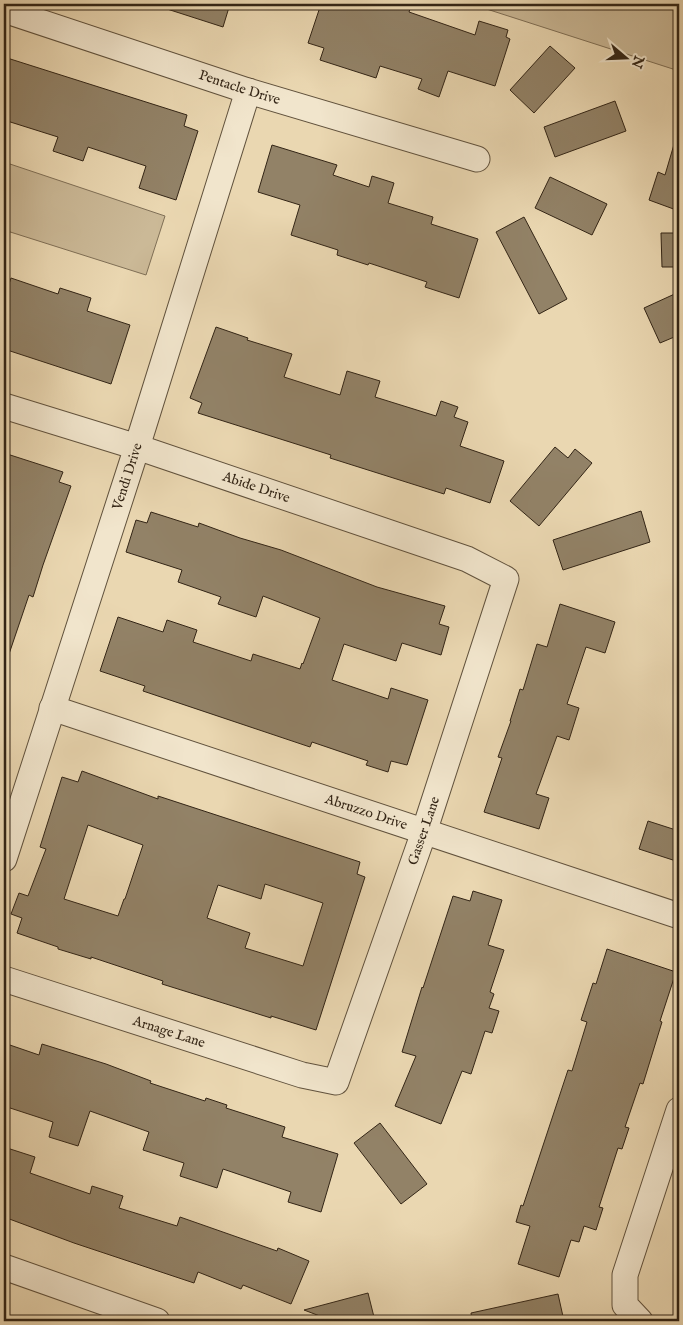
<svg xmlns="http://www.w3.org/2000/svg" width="683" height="1325" viewBox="0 0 683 1325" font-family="'IM FELL English',serif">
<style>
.green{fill:#cbb997;stroke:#7f6f56}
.building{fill:#928267;stroke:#332516;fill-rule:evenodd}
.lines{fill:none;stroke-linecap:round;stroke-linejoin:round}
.minor-casing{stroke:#61523d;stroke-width:27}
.minor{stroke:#f1e5cc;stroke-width:25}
.labels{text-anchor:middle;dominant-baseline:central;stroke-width:4;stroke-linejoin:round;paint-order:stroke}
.street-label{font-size:14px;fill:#332516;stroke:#f1e5cc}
</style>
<rect width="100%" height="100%" fill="#ead7b1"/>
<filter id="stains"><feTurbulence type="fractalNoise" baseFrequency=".004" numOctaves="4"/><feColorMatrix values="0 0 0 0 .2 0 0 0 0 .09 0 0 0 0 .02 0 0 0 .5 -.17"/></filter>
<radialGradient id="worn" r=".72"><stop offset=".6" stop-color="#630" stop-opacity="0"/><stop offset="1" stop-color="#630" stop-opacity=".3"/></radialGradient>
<g class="green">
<polygon points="471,4 679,4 679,59 676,70"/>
<polygon points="4,162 165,216 146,275 4,230"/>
</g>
<g class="building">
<polygon points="164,4 230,4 223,27 164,8"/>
<polygon points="321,4 395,4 410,9 409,12 475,35 479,21 508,30 506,37 510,39 495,86 448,71 439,97 418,89 422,79 380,66 376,78 320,60 324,48 308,43"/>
<polygon points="550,46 575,68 534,113 510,90"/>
<polygon points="4,57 187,115 184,126 198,131 176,200 139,188 146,166 88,147 83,161 53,151 58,137 4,120"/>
<polygon points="615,101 626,131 555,157 544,127"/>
<polygon points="675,141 679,142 679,211 649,200 658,172 665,175"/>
<polygon points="272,145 337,165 333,175 369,187 372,176 394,183 388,203 433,217 431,224 478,239 459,298 425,287 427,282 369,263 368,265 337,255 338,250 291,235 300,205 258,192"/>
<polygon points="550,177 607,204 592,235 535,208"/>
<polygon points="524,217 567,299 539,314 496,232"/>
<polygon points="661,233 679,233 679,267 662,267"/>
<polygon points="11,278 58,294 60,288 91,298 87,311 130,325 111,384 4,349 4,299"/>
<polygon points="679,292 679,335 660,343 644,308"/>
<polygon points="216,327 248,338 247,340 292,354 284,377 340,395 347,371 380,381 375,397 436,416 441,401 458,407 454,417 468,422 460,446 504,461 490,503 446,488 444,494 330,458 331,455 198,413 202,403 190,398"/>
<polygon points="555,447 568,458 575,449 592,463 539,526 510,501"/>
<polygon points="4,453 63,472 59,482 71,486 43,565 33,597 29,595 7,660 4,660"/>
<polygon points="641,511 650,542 563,570 553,540"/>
<polygon points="151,512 198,527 199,523 240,538 281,550 377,587 445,606 439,624 449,627 441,655 402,643 396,661 344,644 332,680 388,699 391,688 428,700 407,765 391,761 388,772 366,765 368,761 312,742 310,747 143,691 145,686 100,671 118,617 163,632 167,620 197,630 193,642 251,661 253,654 300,669 302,663 303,664 320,618 263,596 256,617 218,604 221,597 178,582 182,570 126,552 136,520 147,523"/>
<polygon points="560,604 615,622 605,653 586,647 567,704 579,708 569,740 557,736 536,794 549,798 539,829 484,812 502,758 498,757 511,721 510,721 520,689 523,690 537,644 547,647"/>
<path d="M82,771L158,799V796L360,862L357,874L365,877L316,1030L271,1016V1018L162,984L163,981L91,957V959L58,949V947L17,933L22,918L11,914L19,893L28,896L46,849L40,847L62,777L78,782ZM88,825L143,845L125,899H124L118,916L64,899ZM265,884L323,903L303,966L245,948L250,933L207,918L218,885L261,899Z"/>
<polygon points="648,821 679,831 679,862 639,849"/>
<polygon points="473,891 502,900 488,945 504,950 490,992 494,994 489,1008 499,1011 492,1033 485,1031 471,1074 462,1071 441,1124 395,1106 416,1056 402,1052 422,987 423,988 453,896 470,901"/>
<polygon points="607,949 676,972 660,1021 662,1022 643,1084 640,1083 625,1127 629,1128 622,1149 618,1148 599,1207 603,1208 596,1230 584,1226 579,1242 571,1240 559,1277 518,1264 530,1226 516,1222 521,1205 523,1206 568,1070 572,1071 587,1022 581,1020 593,983 596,984"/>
<polygon points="4,1043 39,1055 42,1044 106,1064 151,1081 150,1083 205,1101 206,1098 227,1105 226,1108 285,1127 282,1137 338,1154 321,1212 288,1202 291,1192 223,1169 217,1188 180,1176 184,1163 143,1150 149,1132 90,1111 78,1146 49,1137 53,1122 4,1106"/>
<polygon points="380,1123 427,1184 401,1204 354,1143"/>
<polygon points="4,1147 35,1157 30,1173 90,1194 92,1186 123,1196 119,1208 177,1226 180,1217 277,1251 278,1248 309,1261 291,1304 243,1285 241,1289 198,1272 194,1283 74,1243 4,1217"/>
<polygon points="368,1293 375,1321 333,1321 304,1310"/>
<polygon points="558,1294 564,1321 472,1321 471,1313"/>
</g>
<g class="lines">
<g class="minor-casing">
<g id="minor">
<path id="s1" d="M4,10L248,91L477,159"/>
<path id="s2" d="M4,406L137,447L467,559L506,579L424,832L336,1082L302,1075L4,979"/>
<path id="s3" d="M52,708L679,916"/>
<path id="s4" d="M4,859L137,447L248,91"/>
<polyline points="4,1267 157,1321"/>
<polyline points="640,1321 625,1305 625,1275 679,1110"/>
</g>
</g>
<use href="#minor" class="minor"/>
</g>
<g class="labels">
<g class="street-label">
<text stroke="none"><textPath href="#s1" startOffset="248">Pentacle Drive</textPath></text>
<text stroke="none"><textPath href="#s4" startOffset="402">Vendi Drive</textPath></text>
<text stroke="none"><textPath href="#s2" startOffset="265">Abide Drive</textPath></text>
<text stroke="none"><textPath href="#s3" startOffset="331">Abruzzo Drive</textPath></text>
<text transform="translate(424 831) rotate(-71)">Gasser Lane</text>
<text transform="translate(169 1032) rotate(18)">Arnage Lane</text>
</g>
</g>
<rect width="683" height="1325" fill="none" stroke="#ead7b1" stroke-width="20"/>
<rect x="5" y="5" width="673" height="1315" fill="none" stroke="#332516" stroke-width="2.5"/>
<rect x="10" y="10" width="663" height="1305" fill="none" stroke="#332516"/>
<g transform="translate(626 58) rotate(109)" stroke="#f1e5cc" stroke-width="4" paint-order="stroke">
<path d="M0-4L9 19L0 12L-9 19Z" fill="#332516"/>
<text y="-8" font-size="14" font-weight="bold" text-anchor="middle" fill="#332516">N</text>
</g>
<rect width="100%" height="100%" filter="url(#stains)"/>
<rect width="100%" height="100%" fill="url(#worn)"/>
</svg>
